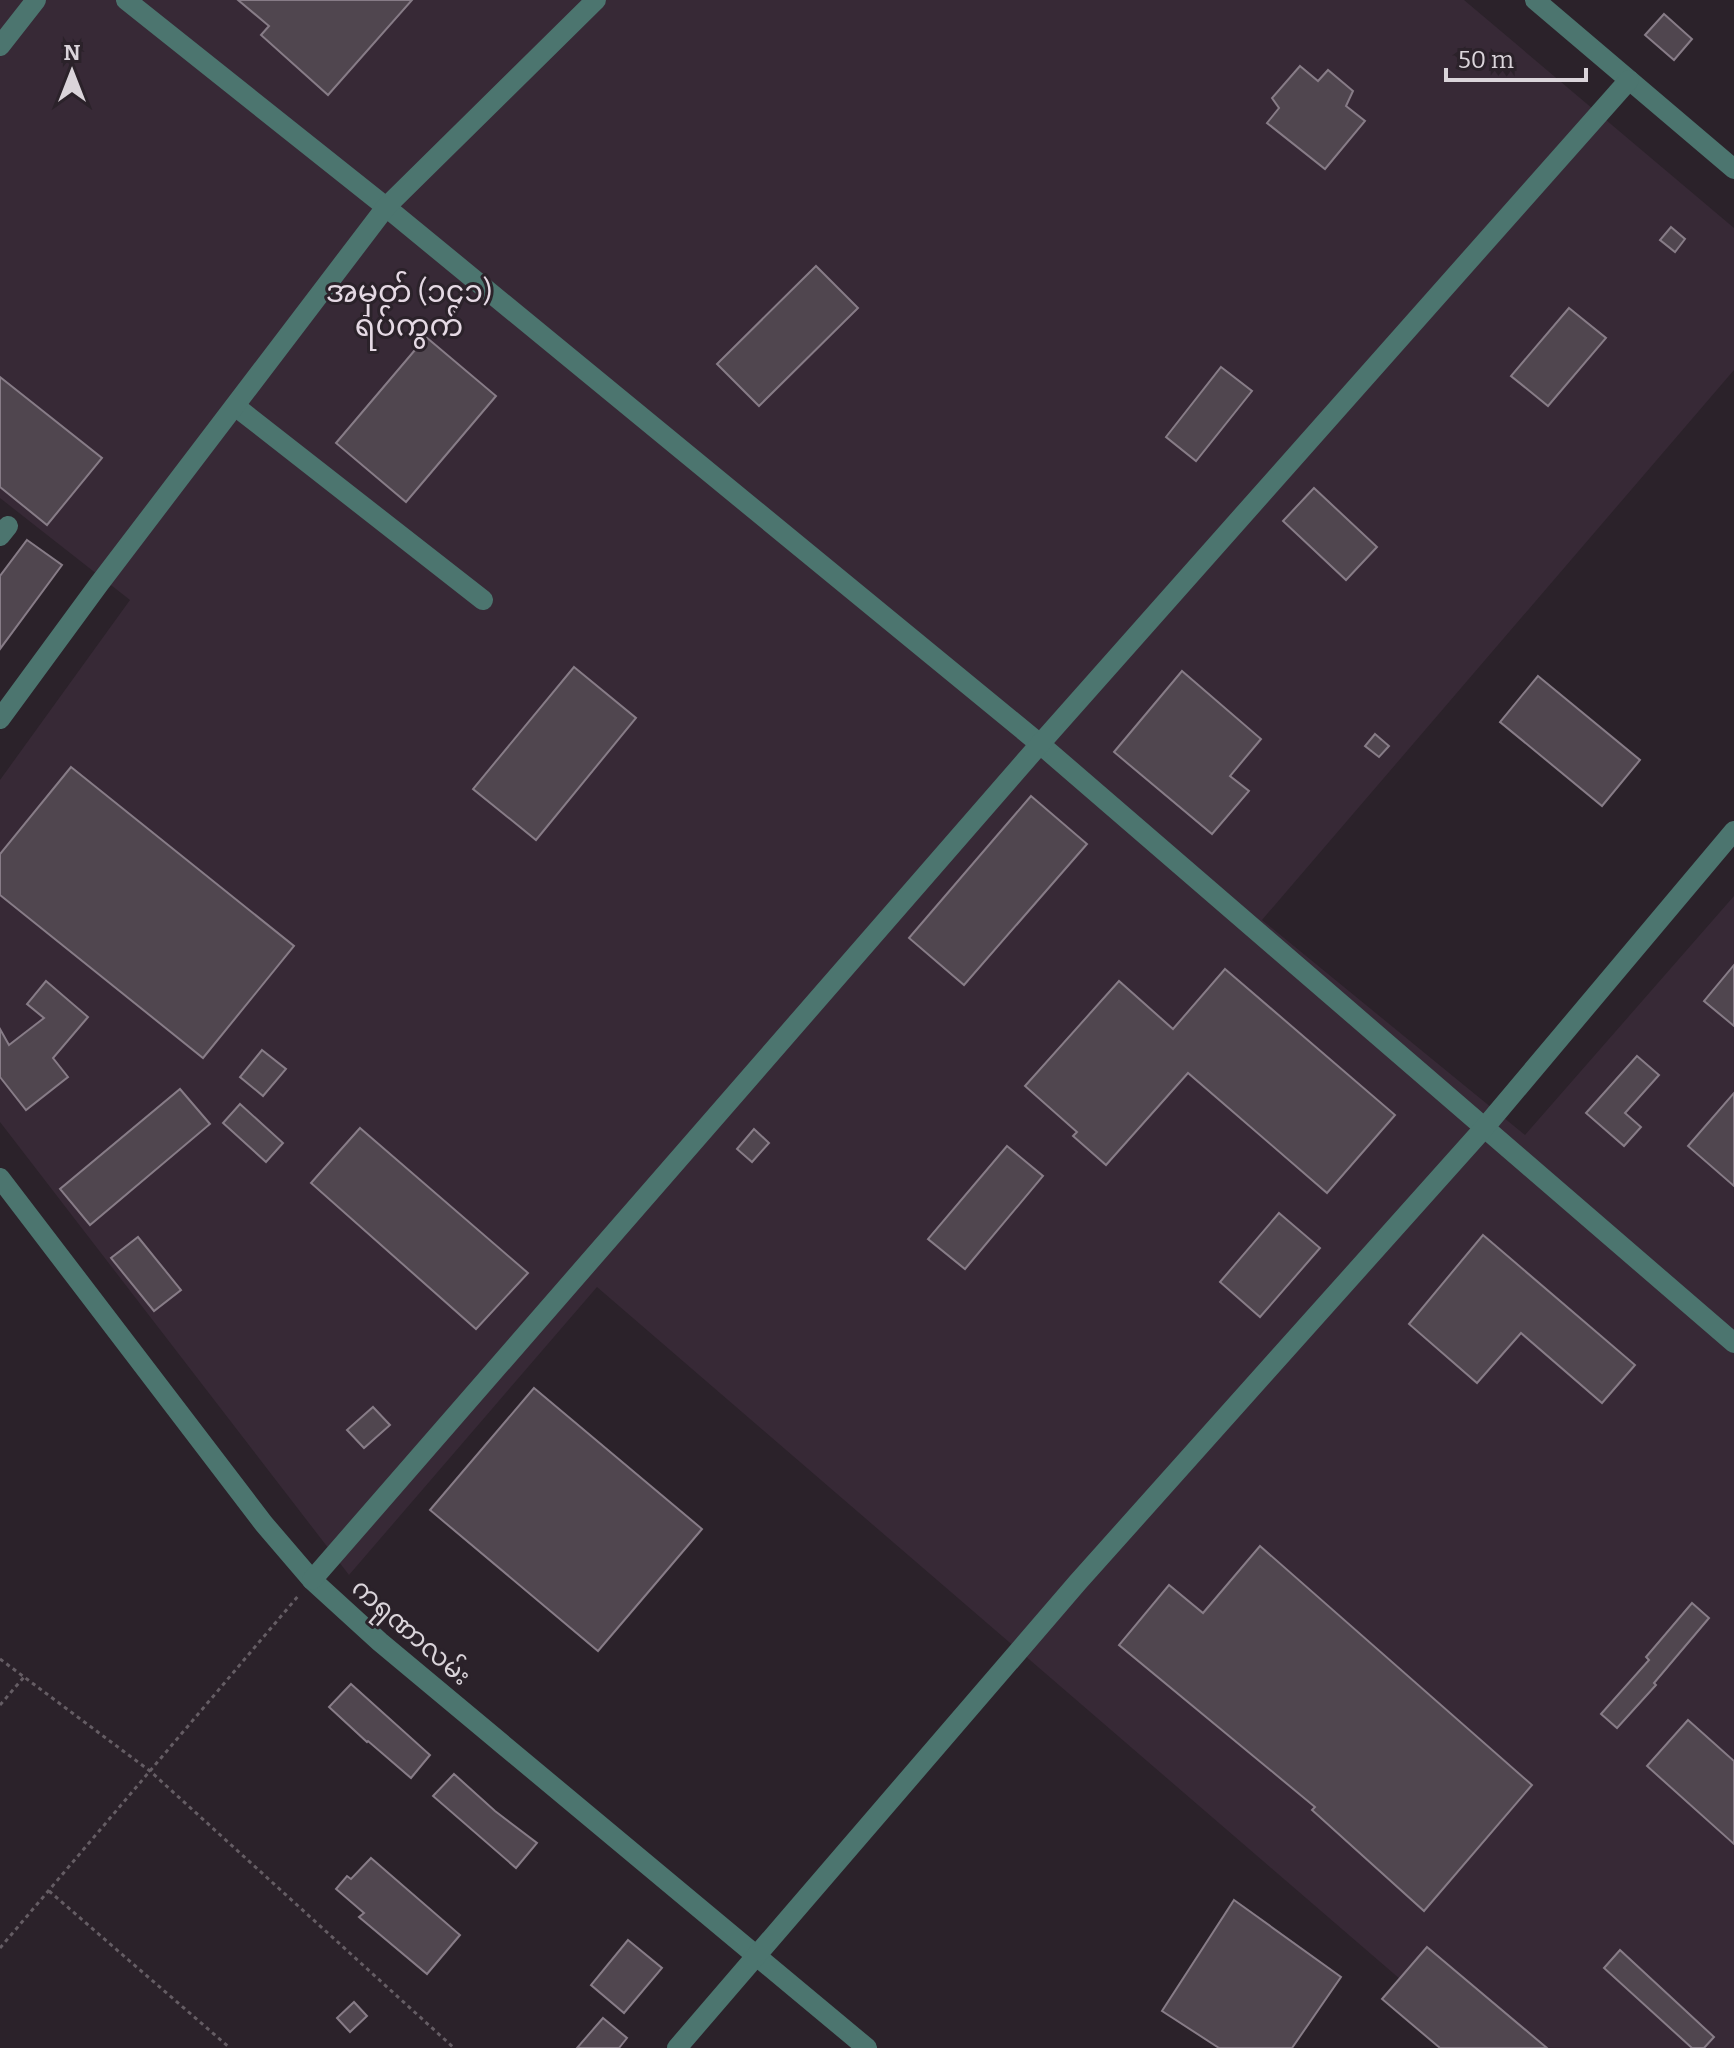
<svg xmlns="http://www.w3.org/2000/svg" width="1734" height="2048" viewBox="0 0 1734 2048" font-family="Bitter,'Noto Sans Myanmar',serif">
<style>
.built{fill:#372936}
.building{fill:#50464f;stroke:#877c87;stroke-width:2}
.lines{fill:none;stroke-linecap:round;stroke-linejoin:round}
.path{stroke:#655d64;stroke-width:3;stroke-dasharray:4 4;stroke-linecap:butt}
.minor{stroke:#4c756f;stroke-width:20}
.labels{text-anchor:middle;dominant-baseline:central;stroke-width:6;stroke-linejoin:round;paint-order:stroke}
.street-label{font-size:26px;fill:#dad4da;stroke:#2b222a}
.quarter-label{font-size:30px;fill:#e5d9e4;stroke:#2b222a}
</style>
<rect width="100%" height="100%" fill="#2b222a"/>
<polygon class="built" points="0,0 1464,0 1734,228 1734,370 1262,920 1525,1135 1734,896 1734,2048 1480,2048 597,1287 349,1575 0,1122 0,780 130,600 0,498"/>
<g class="building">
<polygon points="238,0 412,0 328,95 261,35 269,26"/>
<polygon points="1664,14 1692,39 1674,60 1645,35"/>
<polygon points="1300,66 1318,81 1328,70 1353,91 1346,106 1365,121 1325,169 1267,123 1279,108 1272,98"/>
<polygon points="1671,227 1685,239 1675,252 1660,240"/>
<polygon points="816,266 858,308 759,406 717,364"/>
<polygon points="1569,308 1606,338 1548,406 1511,376"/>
<polygon points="426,337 496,396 406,502 336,443"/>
<polygon points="1221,367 1252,391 1196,461 1166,437"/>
<polygon points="0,377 102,458 47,525 0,487"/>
<polygon points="1314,488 1377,547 1346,580 1283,521"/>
<polygon points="27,540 62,565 0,649 0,576"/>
<polygon points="574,667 636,718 536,840 473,789"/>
<polygon points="1182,671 1261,739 1230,776 1249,791 1212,834 1114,752"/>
<polygon points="1538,676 1640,760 1602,806 1500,722"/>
<polygon points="1375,734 1389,746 1379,757 1365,746"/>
<polygon points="71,767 294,946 203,1058 0,895 0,854"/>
<polygon points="1031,796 1087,844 964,985 909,938"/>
<polygon points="1734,965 1734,1026 1704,1001"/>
<polygon points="1225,969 1395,1115 1327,1193 1188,1073 1106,1165 1073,1136 1077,1132 1025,1086 1119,981 1173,1029"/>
<polygon points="46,981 88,1017 53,1058 68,1077 26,1110 0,1077 0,1029 9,1045 44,1018 27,1004"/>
<polygon points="262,1050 286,1069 263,1096 240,1077"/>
<polygon points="1637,1056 1659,1075 1625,1113 1641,1127 1624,1146 1586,1113"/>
<polygon points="180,1089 210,1124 90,1225 60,1189"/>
<polygon points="1734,1093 1734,1186 1688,1146"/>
<polygon points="240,1104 283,1143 266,1162 223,1123"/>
<polygon points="360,1128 528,1273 476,1329 311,1183"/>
<polygon points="754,1129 769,1143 752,1162 737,1149"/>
<polygon points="1007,1146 1043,1176 965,1269 928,1239"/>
<polygon points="1279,1213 1320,1248 1260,1317 1220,1282"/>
<polygon points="1483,1235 1635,1365 1602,1403 1521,1333 1477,1383 1409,1324"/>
<polygon points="138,1237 181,1290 154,1311 111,1258"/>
<polygon points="534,1388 702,1529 598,1651 430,1510"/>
<polygon points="373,1407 390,1425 364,1448 347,1430"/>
<polygon points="1260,1546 1532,1785 1424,1911 1312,1810 1315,1807 1119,1645 1169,1585 1203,1613"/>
<polygon points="1692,1603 1709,1618 1654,1683 1656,1685 1617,1728 1601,1714 1649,1660 1646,1657"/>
<polygon points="351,1684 430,1755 411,1778 368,1741 367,1742 329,1707"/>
<polygon points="1688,1720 1734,1761 1734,1844 1647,1766"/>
<polygon points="454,1774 495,1811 537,1843 516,1868 433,1796"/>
<polygon points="371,1858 460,1935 427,1974 359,1917 364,1913 336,1889 347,1876 351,1879"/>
<polygon points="1234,1900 1341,1977 1292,2048 1219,2048 1162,2011"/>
<polygon points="628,1940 662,1968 624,2013 591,1985"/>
<polygon points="1427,1947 1547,2048 1440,2048 1382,1999"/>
<polygon points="1620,1950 1714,2037 1704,2048 1692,2048 1604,1968"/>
<polygon points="354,2002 367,2016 350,2032 337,2018"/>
<polygon points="603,2018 627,2038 619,2048 577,2048"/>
</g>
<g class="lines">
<g class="path">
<polyline points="0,1659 150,1771 454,2048"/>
<polyline points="0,1705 24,1677"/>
<polyline points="49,1891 230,2048"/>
<polyline points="0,1948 299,1595"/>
</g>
<g class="minor">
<polyline points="126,0 386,207 1040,744 1734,1343"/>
<polyline points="1535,0 1734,169"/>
<polyline points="0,46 36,0"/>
<polyline points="235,406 483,600"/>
<polyline points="0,536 8,526"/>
<polyline points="0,719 99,584 386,207 596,0"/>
<polyline points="0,1178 264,1524 312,1580 380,1642 867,2048"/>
<polyline points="312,1580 1040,744 1629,80"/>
<polyline points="677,2048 1078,1582 1485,1127 1734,831"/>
</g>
</g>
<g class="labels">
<g class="street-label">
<text transform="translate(411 1632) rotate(41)">ကရုဏာလမ်း</text>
</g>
<g class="quarter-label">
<text x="409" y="292">အမှတ် (၁၄၁)<tspan x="409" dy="34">ရပ်ကွက်</tspan></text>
</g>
</g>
<g transform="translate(72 72)" stroke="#2b222a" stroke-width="6" paint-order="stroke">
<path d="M0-6L14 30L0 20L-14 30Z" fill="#dad4da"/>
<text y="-12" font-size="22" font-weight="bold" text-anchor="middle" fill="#dad4da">N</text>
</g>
<path d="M1446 68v12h140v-12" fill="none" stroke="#dad4da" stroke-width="4"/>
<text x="1458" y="68" font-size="24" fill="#dad4da" stroke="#2b222a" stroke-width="6" paint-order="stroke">50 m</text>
</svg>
